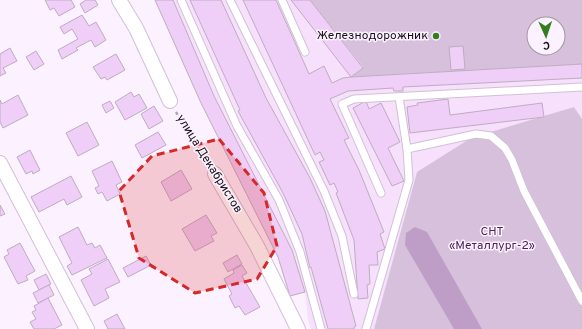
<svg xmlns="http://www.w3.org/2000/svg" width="582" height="329" viewBox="0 0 582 329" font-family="Overpass,sans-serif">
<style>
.built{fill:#f7e0fc}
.green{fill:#d7c0dc;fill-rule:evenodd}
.water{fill:#be9ec6}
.building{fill:#efcef7;stroke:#bdadc1}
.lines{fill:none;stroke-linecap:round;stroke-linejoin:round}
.lane-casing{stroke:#d1c0d5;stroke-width:9}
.street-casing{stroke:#d1c0d5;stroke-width:16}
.path{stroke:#aea5b0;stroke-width:2.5;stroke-dasharray:3 3;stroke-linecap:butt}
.lane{stroke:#fff;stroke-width:7}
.street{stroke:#fff;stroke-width:14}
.marked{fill:#d62828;fill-opacity:0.2;stroke:#d62828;stroke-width:3;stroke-dasharray:8 5;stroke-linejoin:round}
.poi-dot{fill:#357c20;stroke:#fcf2ff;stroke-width:1.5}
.labels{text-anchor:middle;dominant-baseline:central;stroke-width:3;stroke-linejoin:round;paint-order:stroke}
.poi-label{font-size:12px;fill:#161017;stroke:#fcf2ff;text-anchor:end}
.street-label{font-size:12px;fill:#161017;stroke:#fcf2ff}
.park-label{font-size:12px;fill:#4c2356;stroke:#fcf2ff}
</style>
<rect width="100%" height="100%" fill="#fcf2ff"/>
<polygon class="built" points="155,0 310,0 363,68 582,64 582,119 574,107 417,172 374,329 311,329 308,321 305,292 290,296 278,257 201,103"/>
<g class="green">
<path d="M310,0H582V64L351,77L363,67ZM534,24H558V48H534Z"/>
<polygon points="574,107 582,119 582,329 374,329 417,172 471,138"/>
</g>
<polygon class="water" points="415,227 427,232 482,329 454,329 405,245 406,233"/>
<g class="building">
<polygon points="45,0 71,0 75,7 59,16 54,8 50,10"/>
<polygon points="86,0 95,0 98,5 85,13 80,4"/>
<polygon points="155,0 173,0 214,96 292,250 305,292 290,296 278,257 201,103"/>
<polygon points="190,0 221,0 266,98 310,178 325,211 356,326 354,327 354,329 328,329 311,267 310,268 302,234 283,193 238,111 240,110"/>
<polygon points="243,0 276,0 309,74 324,66 332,83 343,78 351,77 582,64 582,78 403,87 403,91 394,91 393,88 348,91 330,99 349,138 344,140 359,170 384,232 380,234 385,249 377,252 378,265 369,265 370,284 367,285 368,298 358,299 354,240 336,193 338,192 334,183 330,185 319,162 324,160 320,152 315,155"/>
<polygon points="291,0 310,0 363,68 351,77"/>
<polygon points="82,15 89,26 96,22 106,40 95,47 91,40 76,48 78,50 62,59 58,50 78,39 72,29 64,34 60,27"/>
<polygon points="463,46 465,69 451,70 449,47"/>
<polygon points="10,48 17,61 3,68 6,73 0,76 0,54"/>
<polygon points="36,51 44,64 34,70 26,57"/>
<polygon points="116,54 125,70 107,80 105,77 101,79 93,67"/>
<polygon points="131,92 134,97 139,94 147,108 125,120 115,102"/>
<polygon points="18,95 28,115 3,128 0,122 0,100 2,104"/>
<polygon points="448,99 450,115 542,103 544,117 410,133 407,107 418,105 417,103"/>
<polygon points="110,101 114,108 106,113 102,105"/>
<polygon points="366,101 369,109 381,103 400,142 388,148 404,181 392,186 353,108"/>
<polygon points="154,106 163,121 149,129 141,114"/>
<polygon points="87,122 99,145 78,156 66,133"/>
<polygon points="158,132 166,145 142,158 135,145"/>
<polygon points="30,150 40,170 33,174 32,171 26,174 17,157"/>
<polygon points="112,161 122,182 116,185 120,194 107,201 102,192 98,194 95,188 99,186 92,171"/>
<polygon points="181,170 192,189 171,201 161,182"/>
<polygon points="71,176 82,197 67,205 64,199 39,212 31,197"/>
<polygon points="0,205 5,214 0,216"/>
<polygon points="206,215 217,233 211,236 214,241 195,251 182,229"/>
<polygon points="78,227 87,245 92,243 95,248 100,245 107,258 72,275 67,266 72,263 59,237"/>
<polygon points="20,243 35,271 26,276 28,280 18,284 4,257 9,254 7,250"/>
<polygon points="237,255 242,264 228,272 223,263"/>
<polygon points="146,256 151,265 128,277 123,268"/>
<polygon points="108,259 120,282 105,289 109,298 94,306 81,280 92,274 89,269"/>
<polygon points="242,265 247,273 242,276 260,307 245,315 239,306 235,308 229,296 232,294 224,279 234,273 233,270"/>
<polygon points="46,274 51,284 39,290 34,280"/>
<polygon points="49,285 54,295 38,303 33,293"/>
<polygon points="48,298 62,325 54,329 34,329 30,322 36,319 32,312 36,310 34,306"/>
<polygon points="117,314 125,329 108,329 104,321"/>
</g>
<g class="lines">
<g class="lane-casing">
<g id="lane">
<polyline points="181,0 237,126 279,200 300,252 321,329"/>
<polyline points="230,0 324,191 342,236 354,294"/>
<polyline points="282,0 305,52"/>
<polyline points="407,149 476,134 491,136 505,148 512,160 524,191 582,301"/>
<polyline points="381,193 342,104 354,99 582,87"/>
<polyline points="366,329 409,180 407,149 399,97"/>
</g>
</g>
<g class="street-casing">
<g id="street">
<polyline points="119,0 136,28 170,101"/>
<polyline points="0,163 87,329"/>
<polyline points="215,174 257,246 298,329"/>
</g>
</g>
<polyline class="path" points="176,112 208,164"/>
<use href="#lane" class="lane"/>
<use href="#street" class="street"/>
</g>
<path class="marked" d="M219,139L264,193L277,246L257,279L195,293L139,258L119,191L152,156Z"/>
<circle class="poi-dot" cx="436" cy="36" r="4"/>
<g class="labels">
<g class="poi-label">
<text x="428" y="36">Железнодорожник</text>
</g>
<g class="street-label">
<text transform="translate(209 164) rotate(58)">улица Декабристов</text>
</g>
<g class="park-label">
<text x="492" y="232">СНТ<tspan x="492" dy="14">«Металлург-2»</tspan></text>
</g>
</g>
<g transform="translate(546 36) rotate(177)"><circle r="19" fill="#fcf2ff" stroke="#a098a2"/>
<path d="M0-3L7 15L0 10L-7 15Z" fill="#357c20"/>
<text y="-6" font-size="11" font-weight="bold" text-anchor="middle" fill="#161017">С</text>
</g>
</svg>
